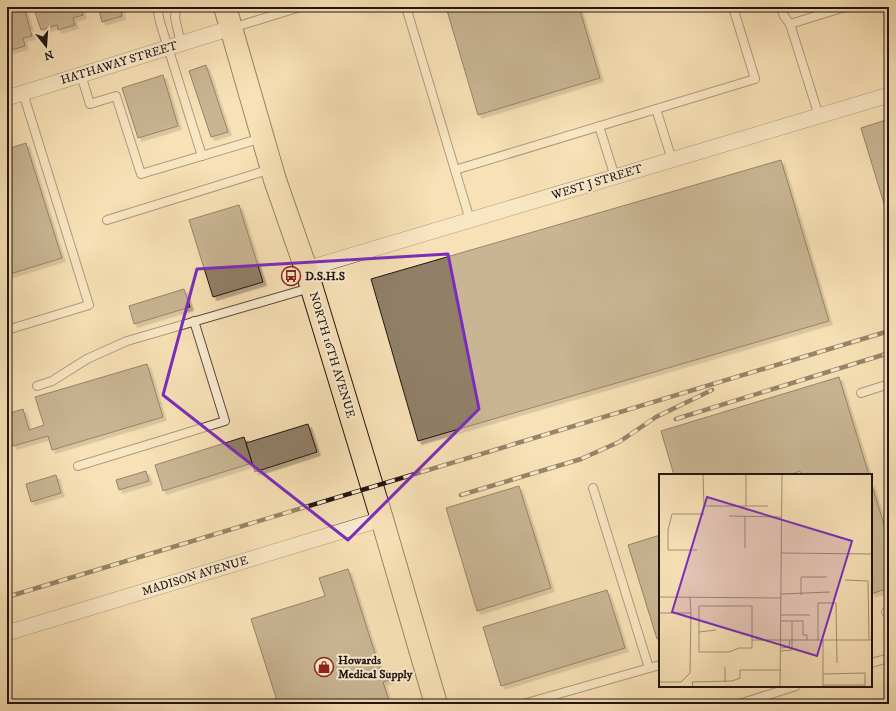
<svg xmlns="http://www.w3.org/2000/svg" width="896" height="711" viewBox="0 0 896 711" font-family="'IM FELL DW Pica',serif">
<style>
.building{fill:#917f67;stroke:#211410;filter:url(#shadow)}
.lines{fill:none;stroke-linecap:round;stroke-linejoin:round}
.service-casing{stroke:#57473a;stroke-width:10}
.minor-casing{stroke:#57473a;stroke-width:16}
.primary-casing{stroke:#211410;stroke-width:24}
.service{stroke:#faecd0;stroke-width:8}
.minor{stroke:#faecd0;stroke-width:15}
.primary{stroke:#f8e1b7;stroke-width:22}
.rail-casing{stroke:#211410;stroke-width:4.5}
.rail{stroke:#faecd0;stroke-width:3;stroke-dasharray:9;stroke-linecap:butt}
.marked{fill:none;stroke:#7b2cbf;stroke-width:3;stroke-linejoin:round}
.labels{text-anchor:middle;dominant-baseline:central;stroke-width:4;stroke-linejoin:round;paint-order:stroke}
.street-label{font-size:12px;fill:#211410;stroke:#faecd0}
.poi-label{font-size:12px;font-weight:bold;fill:#211410;stroke:#faecd0;text-anchor:start}
.inset-road{fill:none;stroke:#a28f74;stroke-width:1}
.view{fill:#7b2cbf;fill-opacity:0.15;stroke:#7b2cbf;stroke-width:2}
.inset-edge{fill:none;stroke:#211410;stroke-width:2}
</style>
<defs>
<filter id="shadow"><feDropShadow dx="3.5" dy="3.5" stdDeviation="0" flood-color="#0004"/></filter>
</defs>
<rect width="100%" height="100%" fill="#f8e1b7"/>
<filter id="stains"><feTurbulence type="fractalNoise" baseFrequency=".005" numOctaves="4"/><feColorMatrix values="0 0 0 0 .2 0 0 0 0 .09 0 0 0 0 .02 0 0 0 .5 -.17"/></filter>
<radialGradient id="worn" r=".72"><stop offset=".6" stop-color="#630" stop-opacity="0"/><stop offset="1" stop-color="#630" stop-opacity=".3"/></radialGradient>
<g class="building">
<polygon points="24,7 32,36 23,38 25,46 8,51 7,12"/>
<polygon points="44,7 81,7 83,15 73,18 75,25 58,30 57,25 41,30 35,12 45,9"/>
<polygon points="98,7 120,7 122,16 102,22"/>
<polygon points="446,7 579,7 600,78 478,115"/>
<polygon points="206,65 228,132 211,137 189,71"/>
<polygon points="163,75 178,126 138,138 122,88"/>
<polygon points="889,119 889,220 861,128"/>
<polygon points="26,143 62,258 7,275 7,149"/>
<polygon points="781,160 829,321 418,441 371,279"/>
<polygon points="239,205 263,282 213,297 189,220"/>
<polygon points="184,289 190,307 134,324 129,306"/>
<polygon points="147,364 163,417 52,450 48,436 13,446 7,427 7,414 23,409 29,430 44,425 35,397"/>
<polygon points="839,377 869,475 801,475 800,471 789,475 674,475 661,431"/>
<polygon points="308,424 317,452 255,472 246,443"/>
<polygon points="244,437 252,463 163,491 155,465"/>
<polygon points="146,471 149,481 119,490 116,480"/>
<polygon points="56,475 61,493 31,502 26,484"/>
<polygon points="871,482 889,541 889,588 871,594"/>
<polygon points="519,486 551,588 477,611 446,508"/>
<polygon points="660,535 660,638 657,639 628,545"/>
<polygon points="348,569 381,672 387,670 390,680 383,682 390,704 278,704 251,619 325,596 319,578"/>
<polygon points="607,590 625,648 501,686 483,627"/>
</g>
<g class="lines">
<g class="service-casing">
<g id="service">
<polyline points="157,7 160,22 202,156"/>
<polyline points="176,7 175,18 181,44"/>
<polyline points="406,7 455,170 755,79 733,7"/>
<polyline points="781,7 784,16 790,24"/>
<polyline points="232,28 300,7"/>
<polyline points="81,75 90,104 116,96 141,174 262,138"/>
<polyline points="656,109 672,160"/>
<polyline points="819,116 790,24 845,7"/>
<polyline points="599,126 615,177"/>
<polyline points="455,170 470,220"/>
<polyline points="107,220 271,169"/>
<polyline points="7,330 89,305 23,93"/>
<polyline points="37,386 52,381 87,359 127,341 310,288"/>
<polyline points="861,393 889,384"/>
<polyline points="78,466 225,421 194,321"/>
<polyline points="593,488 649,668"/>
<polyline points="886,612 889,611"/>
<polyline points="871,663 889,658"/>
<polyline points="523,704 660,665"/>
<polyline points="739,704 796,686"/>
</g>
</g>
<g class="minor-casing">
<g id="minor">
<polyline points="7,98 231,28"/>
<polyline points="306,269 889,95"/>
<polyline points="7,633 382,519"/>
</g>
</g>
<g class="primary-casing">
<polyline id="primary" points="225,7 275,180 306,269 382,519 436,704"/>
</g>
<use href="#service" class="service"/>
<use href="#minor" class="minor"/>
<use href="#primary" class="primary"/>
<g class="rail-casing">
<g id="rail">
<polyline points="676,419 889,353"/>
<polyline points="461,495 581,459 619,442 656,417 712,390"/>
<polyline points="7,597 889,331"/>
</g>
</g>
<use href="#rail" class="rail"/>
</g>
<path d="M0 0H896V711H0ZM448,254L479,409L348,540L163,395L197,269Z" fill="#f8e1b7" fill-opacity=".55" fill-rule="evenodd"/>
<path class="marked" d="M448,254L479,409L348,540L163,395L197,269Z"/>
<defs>
<g id="bus-ring" transform="scale(1)"><circle r="9.5" fill="#faecd0" stroke="#8f2418" stroke-width="1.5"/><path d="M-5-6H5V4H4V6H2V4H-2V6H-4V4H-5ZM-3.5-4V0h7V-4ZM-3.5 1.2v1.5H-2V1.2ZM2 1.2v1.5H3.5V1.2Z" fill="#8f2418"/></g>
<g id="shop-ring" transform="scale(1)"><circle r="9.5" fill="#faecd0" stroke="#8f2418" stroke-width="1.5"/><path d="M-5-2.5h2.3a2.7 3.5 0 0 1 5.4 0H5L5.5 6h-11ZM-1.5-2.5h3a1.5 2.3 0 0 0-3 0Z" fill="#8f2418"/></g>
</defs>
<g fill-rule="evenodd">
<use href="#bus-ring" x="291" y="276"/>
<use href="#shop-ring" x="324" y="667"/>
</g>
<g class="labels">
<g class="street-label">
<text transform="translate(119 63) rotate(-17)">HATHAWAY STREET</text>
<text transform="translate(597 182) rotate(-17)">WEST J STREET</text>
<text transform="translate(332 355) rotate(73)">NORTH 16TH AVENUE</text>
<text transform="translate(195 576) rotate(-17)">MADISON AVENUE</text>
</g>
<g class="poi-label">
<text x="305" y="276">D.S.H.S</text>
<text x="338" y="660">Howards<tspan x="338" dy="14">Medical Supply</tspan></text>
</g>
</g>
<g transform="translate(659 474)">
<rect width="213" height="213" fill="#f8e1b7"/>
<path class="inset-road" d="M44,0L45,32H87M87,0V32H109M70,42L122,43M86,42V74M38,76H9V56L13,40H45M122,79L213,80M186,106L209,107L210,166M122,120L171,118M142,121V103H168M0,123L122,124M0,139H32L31,123M122,141H151M122,147H144V161H148V166M40,158L57,156M93,166V132H40V178H70L80,174H93V166H213M159,166V129H177L178,189M164,166V213M122,174L130,173L131,166M122,177L133,176V147M66,193V208M164,200L206,199V213M0,208H22L31,199L32,139M164,211H206M34,213L33,208L73,207L81,204V196H122M121,213L123,0"/>
<path class="view" d="M48,23L193,67L158,182L13,138Z"/>
<rect width="213" height="213" class="inset-edge"/>
</g>
<rect width="896" height="711" fill="none" stroke="#f8e1b7" stroke-width="24"/>
<rect x="8" y="8" width="880" height="695" fill="none" stroke="#211410" stroke-width="2"/>
<rect x="12" y="12" width="872" height="687" fill="none" stroke="#211410"/>
<g transform="translate(46 46) rotate(163)" stroke="#faecd0" stroke-width="3" paint-order="stroke">
<path d="M0-3L7 15L0 10L-7 15Z" fill="#211410"/>
<text y="-6" font-size="11" font-weight="bold" text-anchor="middle" fill="#211410">N</text>
</g>
<rect width="100%" height="100%" filter="url(#stains)"/>
<rect width="100%" height="100%" fill="url(#worn)"/>
</svg>
